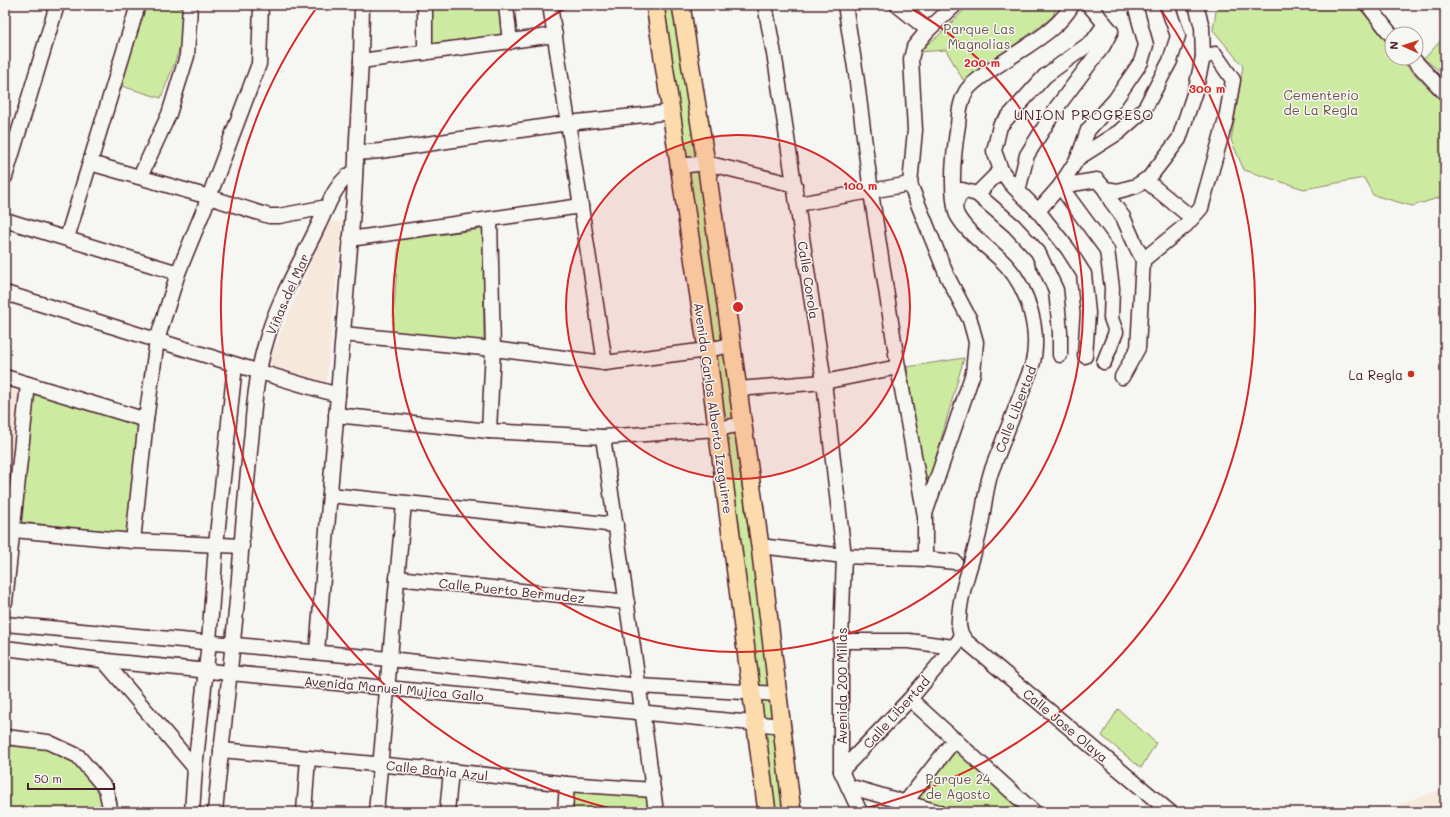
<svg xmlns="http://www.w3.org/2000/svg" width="1450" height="817" viewBox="0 0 1450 817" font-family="Mali,sans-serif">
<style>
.built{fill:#f7e8dc}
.green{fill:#cdeaa1;stroke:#8c8466}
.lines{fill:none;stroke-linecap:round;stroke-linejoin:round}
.minor-casing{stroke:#4a1f2b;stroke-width:17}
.major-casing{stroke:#4a1f2b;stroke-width:20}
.minor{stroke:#f6f6f2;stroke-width:14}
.major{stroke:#fcdcac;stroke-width:17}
.ring{fill:none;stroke:#d62828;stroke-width:2}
.poi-dot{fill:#c8321e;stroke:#f6f6f2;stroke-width:1.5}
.labels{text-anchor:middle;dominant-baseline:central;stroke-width:3;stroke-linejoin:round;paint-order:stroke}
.park-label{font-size:13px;fill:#6b5248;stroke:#f6f6f2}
.street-label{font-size:13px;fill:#4a1f2b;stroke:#f6f6f2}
.poi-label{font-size:13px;fill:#4a1f2b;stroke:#f6f6f2;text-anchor:end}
.neighbourhood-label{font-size:14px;letter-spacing:1px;fill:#4a1f2b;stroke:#f6f6f2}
.centre{fill:#d62828;stroke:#f6f6f2;stroke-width:2}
.ring-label{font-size:12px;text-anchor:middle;font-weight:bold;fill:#d62828;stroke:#f6f6f2;stroke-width:3;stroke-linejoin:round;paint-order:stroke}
</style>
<rect width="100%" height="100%" fill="#f6f6f2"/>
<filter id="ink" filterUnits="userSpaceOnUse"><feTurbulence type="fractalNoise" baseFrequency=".025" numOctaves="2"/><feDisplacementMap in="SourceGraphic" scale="8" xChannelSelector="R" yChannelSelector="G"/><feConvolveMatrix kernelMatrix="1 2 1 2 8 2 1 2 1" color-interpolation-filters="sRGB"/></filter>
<g filter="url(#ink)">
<g class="built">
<polygon points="328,222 342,222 326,386 266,367"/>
<polygon points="5,385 23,391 13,480 5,479"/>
<polygon points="1445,788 1445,812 1400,812 1401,804"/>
</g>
<g class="green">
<path d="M142,5H173L183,8C187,40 172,68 161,98L118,85Z"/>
<polygon points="426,5 503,5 506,36 427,46"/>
<polygon points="663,5 676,5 746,516 755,569 784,812 774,812"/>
<polygon points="969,5 1057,5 1053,16 1046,22 997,58 977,70 963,80 946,50 917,52 938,36"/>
<polygon points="1217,5 1357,5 1392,48 1392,58 1399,58 1445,105 1445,196 1412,206 1373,195 1364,178 1304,189 1244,170 1231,140 1243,66 1213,30"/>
<polygon points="1445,36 1445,75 1424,59"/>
<polygon points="483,229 484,341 392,332 399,240"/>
<polygon points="964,358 931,474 928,479 925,480 922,475 907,367"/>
<polygon points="33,393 139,425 129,533 20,522"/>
<polygon points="1118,709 1156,743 1141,768 1102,736"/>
<path d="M8,743C21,745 36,745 48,748C67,753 87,768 97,785C102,793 102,803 103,812H6Z"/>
<polygon points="956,750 959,750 1025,812 946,812 918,804 915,794 952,752"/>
<polygon points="574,787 648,795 651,812 572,812"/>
</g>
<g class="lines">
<g class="minor-casing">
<g id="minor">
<polyline points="506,5 510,42"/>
<polyline points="550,5 605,363"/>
<polyline points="765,5 776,65 824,382 844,556 841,641 841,771 860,812"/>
<polyline points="845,5 856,74 871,192 898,367 925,516 925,559"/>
<polyline points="897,5 928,30"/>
<path d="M1072,5C1062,23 1043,36 1026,47C1013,56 975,78 967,90C960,101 959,113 958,125C954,150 951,175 954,200C955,205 955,211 957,215C968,235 990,248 1006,265C1029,290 1041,333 1032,366L991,472C985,491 984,510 980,529C974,559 960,589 959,619C958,628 961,636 967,642L1170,812"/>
<polyline points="1368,5 1392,36"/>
<polyline points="425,53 425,5"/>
<polyline points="1412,58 1445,93"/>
<polyline points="361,61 555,35"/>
<polyline points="356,153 380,151 568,123 672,112"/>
<polyline points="1078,158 1088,130 1115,100 1141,62 1146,45 1135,5"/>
<polyline points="90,163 209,197 269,216 279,216 327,207"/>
<polyline points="680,166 706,163 795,185"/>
<polyline points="1001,170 994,151 1000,126 1045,76 1093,41 1105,24"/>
<polyline points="5,177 57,5"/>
<polyline points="140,177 169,114 187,56 190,5"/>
<polyline points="1145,180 1192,218"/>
<polyline points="1105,189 1111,201 1123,217 1135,244 1143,260 1138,348 1122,377"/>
<polyline points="1018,191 1027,155 1057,107 1103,46 1111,31 1089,5"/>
<polyline points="977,194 1001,170 1011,184 1038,211 1068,249 1084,274 1088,313 1085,356"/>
<polyline points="798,204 910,184"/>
<polyline points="955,205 962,190 977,194 1014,226 1038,252 1056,290 1060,332 1060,355"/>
<polyline points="1038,211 1060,186 1097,180 1105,189 1118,191 1136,186 1149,178 1179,139 1196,88 1203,57 1202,27 1197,9 1197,5"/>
<polyline points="5,220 178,273"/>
<polyline points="67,238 138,5"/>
<polyline points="350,239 581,206"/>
<polyline points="1143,260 1186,225 1201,208 1226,119 1233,80 1215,54 1203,57"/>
<path d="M5,293C116,327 226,363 338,395"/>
<polyline points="343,334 493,349 605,363 707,350 731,345"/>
<polyline points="1104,362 1116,332 1111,318 1112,288 1107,250 1060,186 1078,158 1119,132 1144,110 1170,61 1178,36 1167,5"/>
<polyline points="5,377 146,420"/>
<polyline points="738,389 824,382 898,367"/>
<polyline points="336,415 489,431 603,437 717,429 743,424"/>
<polyline points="489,431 493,349 490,220"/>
<polyline points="603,437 645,731 656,812"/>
<polyline points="330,495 616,525"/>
<polyline points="925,514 973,373 976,342 970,320 947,276 910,184 915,130 911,59 914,47 928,30 955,5"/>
<polyline points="13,530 133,541 242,546"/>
<polyline points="133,541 146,420 157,340 178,273 209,197 259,64 261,5"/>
<polyline points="760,546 844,556 925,559 955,562"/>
<polyline points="397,578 627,602"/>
<polyline points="5,602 28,384"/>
<polyline points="5,624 389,659 639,686 779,694"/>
<polyline points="841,641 909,641 953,647"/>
<polyline points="5,648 116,662 783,726"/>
<polyline points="317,652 354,198 361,61 362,5"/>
<polyline points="103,660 195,768"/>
<polyline points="910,699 1034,812"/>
<polyline points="5,737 48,742 78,756 106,789 111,812"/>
<polyline points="221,750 451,771 567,784 653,790"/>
<polyline points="841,771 910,699 962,637"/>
<polyline points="848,786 938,812"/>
<polyline points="905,803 955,739"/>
<polyline points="192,812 195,768 209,642 216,545 235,365"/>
<path d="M215,812C223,725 235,639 241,552C244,511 248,471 252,431C254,401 257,371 266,342C277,301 300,264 318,226C326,210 337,178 355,172"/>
<polyline points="304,812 308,758"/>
<polyline points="376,812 404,503"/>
<polyline points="447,812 451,771"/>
<polyline points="565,812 567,784"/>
</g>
</g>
<g class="major-casing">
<g id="major">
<polyline points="655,5 707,350 767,812"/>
<polyline points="681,5 706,163 760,546 792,812"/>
</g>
</g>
<use href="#minor" class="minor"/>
<use href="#major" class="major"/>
</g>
</g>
<circle cx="738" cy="307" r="172" fill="#d62828" fill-opacity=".12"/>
<g class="ring">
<circle cx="738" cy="307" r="172"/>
<path d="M905 5A345 345 0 1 1 571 5"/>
<path d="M626 812A517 517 0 0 1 317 7M1159 7A517 517 0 0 1 850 812"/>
</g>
<circle class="poi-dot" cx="1411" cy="374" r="4"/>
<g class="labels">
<g class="park-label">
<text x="979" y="28">Parque Las<tspan x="979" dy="15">Magnolias</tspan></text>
<text x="1321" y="94">Cementerio<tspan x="1321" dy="15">de La Regla</tspan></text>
<text x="958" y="778">Parque 24<tspan x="958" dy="15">de Agosto</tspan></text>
</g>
<g class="street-label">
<text transform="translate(809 280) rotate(81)">Calle Corola</text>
<text transform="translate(287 294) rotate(-66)">Viñas del Mar</text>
<text transform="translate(714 408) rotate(82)">Avenida Carlos Alberto Izaguirre</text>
<text transform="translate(1015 409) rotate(-69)">Calle Libertad</text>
<text transform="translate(512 590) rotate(6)">Calle Puerto Bermudez</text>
<text transform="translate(841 686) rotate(-90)">Avenida 200 Millas</text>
<text transform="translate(394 688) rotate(5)">Avenida Manuel Mujica Gallo</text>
<text transform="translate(896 712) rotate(-48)">Calle Libertad</text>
<text transform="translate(1066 725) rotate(40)">Calle Jose Olaya</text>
<text transform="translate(437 770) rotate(6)">Calle Bahia Azul</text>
</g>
<g class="poi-label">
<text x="1403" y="374">La Regla</text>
</g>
<g class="neighbourhood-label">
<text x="1084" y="114">UNION PROGRESO</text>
</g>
</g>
<circle cx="738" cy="307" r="6" class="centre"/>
<g class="ring-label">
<text x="982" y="67">200 m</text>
<text x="1207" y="93">300 m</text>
<text x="860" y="190">100 m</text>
</g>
<rect width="1450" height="817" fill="none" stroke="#f6f6f2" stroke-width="20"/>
<rect x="10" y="10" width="1430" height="797" fill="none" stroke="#4a1f2b" stroke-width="1.5" filter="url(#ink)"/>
<g transform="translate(1404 46) rotate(273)"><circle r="19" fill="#f6f6f2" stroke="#b1a0a2"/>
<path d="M0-3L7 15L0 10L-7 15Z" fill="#c8321e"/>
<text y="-6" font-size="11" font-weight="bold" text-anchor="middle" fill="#4a1f2b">N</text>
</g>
<path d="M28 783v6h86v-6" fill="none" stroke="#4a1f2b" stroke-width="2"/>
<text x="34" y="783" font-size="12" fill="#4a1f2b" stroke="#f6f6f2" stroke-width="3" paint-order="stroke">50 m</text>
</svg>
